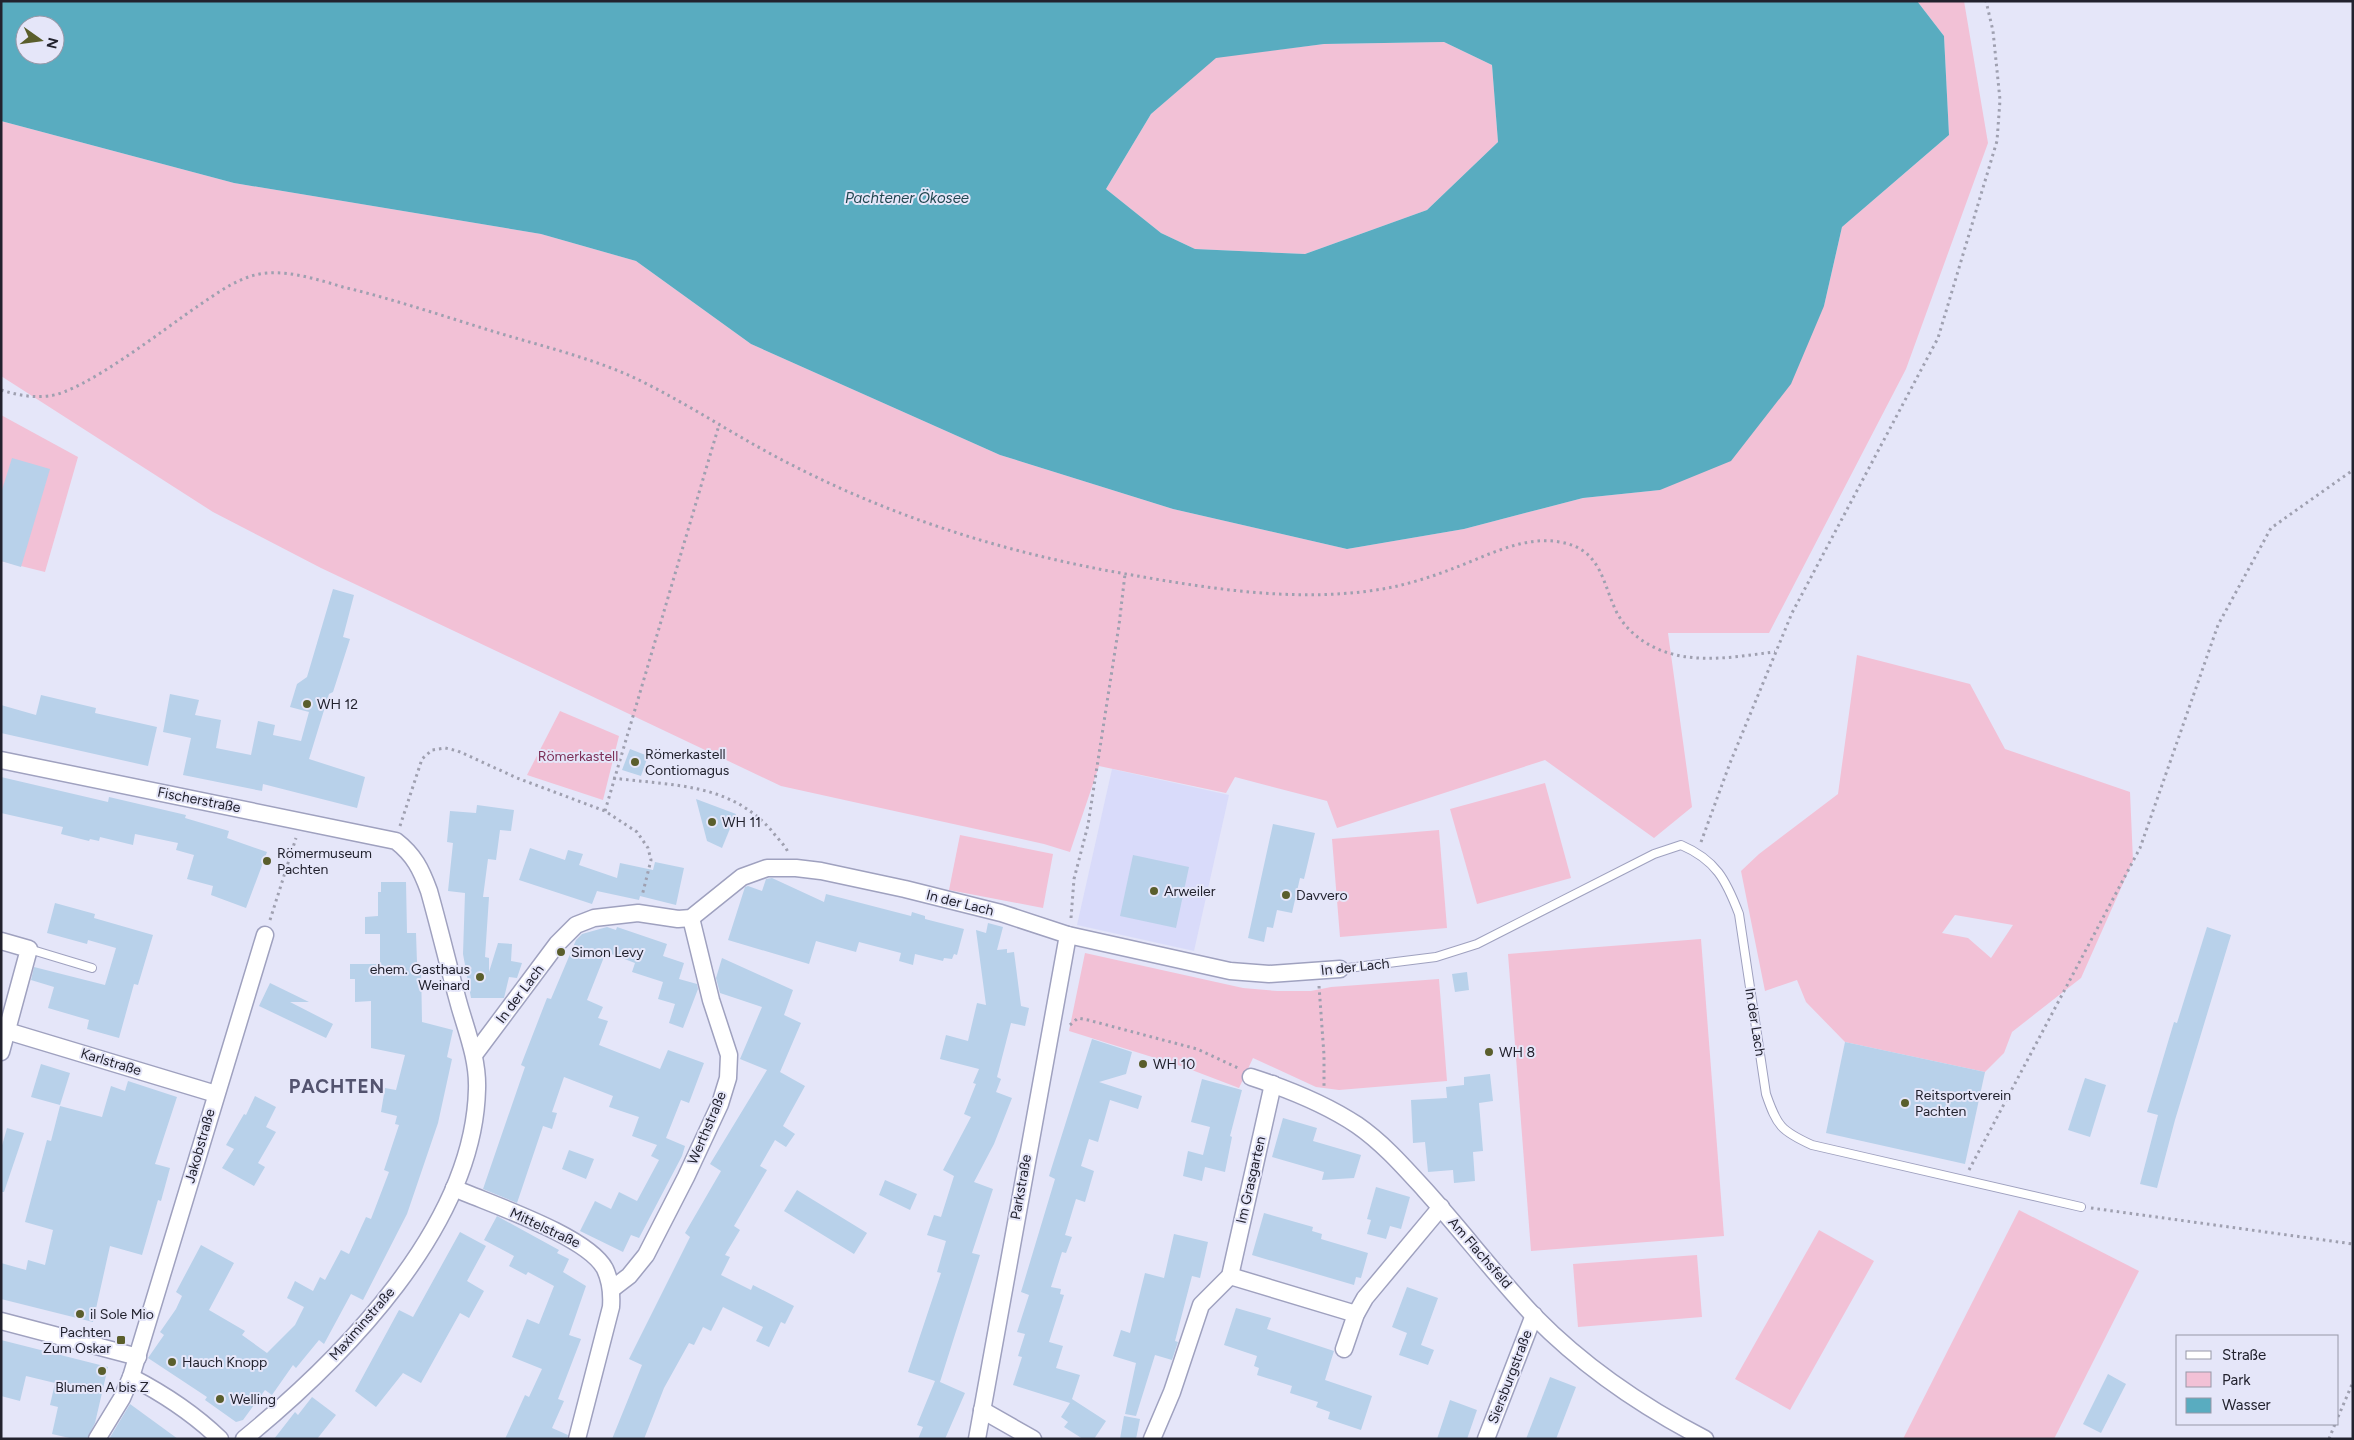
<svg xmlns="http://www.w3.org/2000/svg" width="2354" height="1440" viewBox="0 0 2354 1440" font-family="Figtree,sans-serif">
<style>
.built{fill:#d9dbfa}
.green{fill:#f2c1d6;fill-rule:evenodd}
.water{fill:#59acc0;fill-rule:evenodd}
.building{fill:#b8d1ea}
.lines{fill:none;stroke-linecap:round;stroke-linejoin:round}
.lane-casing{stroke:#9fa1bf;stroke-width:10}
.street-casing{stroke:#9fa1bf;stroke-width:19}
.path{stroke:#9fa0b0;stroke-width:3;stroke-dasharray:2.5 4;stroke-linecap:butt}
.lane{stroke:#fff;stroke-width:8}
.street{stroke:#fff;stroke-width:16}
.poi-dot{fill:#5a5e2c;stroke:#e5e6f9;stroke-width:2}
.labels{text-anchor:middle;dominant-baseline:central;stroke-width:4;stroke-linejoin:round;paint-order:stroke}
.poi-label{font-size:14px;fill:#22222e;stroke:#e5e6f9;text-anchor:start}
.park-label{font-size:14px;fill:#7c2f57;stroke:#e5e6f9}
.street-label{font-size:14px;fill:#22222e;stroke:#e5e6f9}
.water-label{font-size:15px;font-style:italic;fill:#204750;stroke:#e5e6f9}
.district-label{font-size:19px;font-weight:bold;letter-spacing:1px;fill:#53536f;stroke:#e5e6f9}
</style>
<rect width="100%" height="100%" fill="#e5e6f9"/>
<polygon class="built" points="1112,769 1229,795 1194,951 1077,925"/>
<g class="green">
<polygon points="1917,1 1964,1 1988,143 1906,369 1769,633 1668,633 1692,807 1654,838 1545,760 1337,828 1327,801 1235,777 1226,793 1099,766 1070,852 1044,844 781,786 321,568 213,512 1,376 1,121 234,183 541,234 636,261 751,344 1000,455 1173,509 1347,549 1464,529 1583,498 1660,490 1824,306 1842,227 1949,135 1944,36"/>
<polygon points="1444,42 1492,65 1498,142 1427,210 1305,254 1195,249 1161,233 1106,189 1151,114 1216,57 1324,44"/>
<polygon points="1,415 78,457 45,572 1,561"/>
<path d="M1857,655L1970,684L2005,749L2130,792L2133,861L2081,978L2012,1032L2004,1053L1985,1072L1845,1042L1806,1002L1797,980L1765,991L1741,871L1759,854L1838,794ZM1955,915L2013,925L1991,958L1968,938L1942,933Z"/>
<polygon points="560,711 619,736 603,800 527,775"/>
<polygon points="1545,783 1571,878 1477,904 1450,809"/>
<polygon points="1439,830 1447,928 1340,937 1332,839"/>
<polygon points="960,835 1053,854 1043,908 949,890"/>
<polygon points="1701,939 1724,1236 1531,1251 1508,954"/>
<polygon points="1085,953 1243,988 1277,991 1311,991 1331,987 1439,979 1447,1081 1339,1090 1316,1087 1253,1058 1239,1088 1184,1067 1069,1031"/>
<polygon points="2019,1210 2139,1271 2054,1439 1903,1439"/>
<polygon points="1819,1230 1874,1261 1790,1410 1735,1379"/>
<polygon points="1697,1255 1702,1317 1578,1327 1573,1264"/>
</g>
<path class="water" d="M1,1H1917L1944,36L1949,135L1842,227L1824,306L1791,384L1731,461L1660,490L1583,498L1464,529L1347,549L1173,509L1000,455L751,344L636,261L541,234L234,183L1,121ZM25,25H55V55H25ZM1444,42L1492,65L1498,142L1427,210L1305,254L1195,249L1161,233L1106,189L1151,114L1216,58L1324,44Z"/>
<g class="building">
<polygon points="12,458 50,469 21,567 1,561 1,493"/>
<polygon points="333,589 354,595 343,637 350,639 333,692 329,694 309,759 365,777 357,808 263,784 262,791 183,775 191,738 163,732 170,694 199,700 195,715 221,720 216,748 251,755 258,721 275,725 273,735 301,741 309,712 290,707 297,684 307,677"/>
<polygon points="41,695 96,708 95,713 157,727 148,766 1,733 1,705 36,715"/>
<polygon points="630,749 648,756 641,776 622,770"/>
<polygon points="1,777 108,802 109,797 186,815 185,818 229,831 227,838 267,852 246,908 211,895 213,886 187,879 194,855 176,850 178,843 135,834 133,845 100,837 99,841 90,839 89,841 61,834 63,827 1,813"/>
<polygon points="696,799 736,814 722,848 707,841"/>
<polygon points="477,805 514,810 511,831 500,830 496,860 488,859 483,897 489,897 485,957 489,958 489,972 498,943 512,944 511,961 522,963 517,978 509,977 504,998 471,998 463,954 465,893 448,891 453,843 447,842 450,811 476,813"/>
<polygon points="1273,824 1315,833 1304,879 1300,878 1292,913 1277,910 1273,928 1267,927 1264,942 1248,938"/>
<polygon points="530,848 565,860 568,850 583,854 579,865 617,878 620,863 653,870 655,862 684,868 676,905 640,896 639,900 597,891 592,904 519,880"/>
<polygon points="1133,855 1189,867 1176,928 1120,916"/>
<polygon points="772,878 824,902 826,894 911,916 912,912 925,916 925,919 964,929 957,955 954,954 952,959 944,958 943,961 915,954 913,965 899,961 901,953 859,942 856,952 816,941 809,964 728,940 745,887 748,886 762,891 766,879"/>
<polygon points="381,882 406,882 407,933 416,933 417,963 421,964 422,1022 453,1030 447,1057 452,1059 438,1123 407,1214 363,1300 351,1294 324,1344 319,1340 296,1368 293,1365 272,1395 265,1390 243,1420 236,1422 205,1400 207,1397 148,1358 164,1335 160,1332 176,1309 182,1296 176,1292 201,1245 234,1263 209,1310 245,1331 242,1335 267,1353 295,1325 304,1307 287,1298 295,1281 313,1291 320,1277 325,1280 341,1250 349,1254 366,1217 371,1219 389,1172 384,1170 399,1125 395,1124 397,1116 381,1112 385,1088 396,1090 405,1055 371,1048 371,1001 355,1002 355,979 350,979 350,964 380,964 380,934 365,934 365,917 378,916 378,892 381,892"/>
<polygon points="55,903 95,914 94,918 153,935 138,985 134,984 119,1038 87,1029 89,1020 48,1008 54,987 31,980 34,967 105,985 116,948 88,940 87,944 47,933"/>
<polygon points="988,923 1003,927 997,950 1007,949 1007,953 1014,952 1021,1006 1029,1008 1025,1026 1011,1023 997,1077 1001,1079 996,1092 1012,1098 994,1144 974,1182 993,1189 972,1253 980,1255 940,1382 965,1393 945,1439 918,1439 923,1427 917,1425 935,1381 908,1372 941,1273 937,1272 946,1241 927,1235 934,1215 941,1217 954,1176 943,1170 971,1117 964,1114 976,1084 973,1083 979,1069 940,1059 946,1035 968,1041 977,1003 986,1005 976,930 986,933"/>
<polygon points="607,927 616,930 617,927 667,944 663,956 684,963 679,979 697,984 698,989 683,1028 669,1023 675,1004 658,999 663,982 632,972 635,963 606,952 587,1000 603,1007 598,1018 608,1021 599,1045 660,1069 668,1050 704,1063 689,1103 681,1100 666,1138 685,1146 682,1156 639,1238 631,1235 623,1252 580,1231 595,1201 611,1209 619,1192 637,1201 659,1160 651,1156 657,1145 632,1136 639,1117 609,1107 613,1096 564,1077 552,1112 557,1113 552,1129 543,1126 517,1203 483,1189 525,1067 521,1065 547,998 551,999 576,940 582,934"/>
<polygon points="2207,927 2231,935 2175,1120 2157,1188 2140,1184 2158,1115 2147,1112 2174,1022 2177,1023"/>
<polygon points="722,958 793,990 784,1015 801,1023 780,1072 805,1086 783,1126 795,1134 786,1147 775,1140 760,1166 767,1170 734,1226 740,1230 725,1255 730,1257 721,1275 751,1290 753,1285 794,1306 785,1324 781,1322 769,1347 756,1341 763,1327 723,1307 711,1331 703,1327 694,1345 689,1343 664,1388 644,1439 612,1439 642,1365 629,1359 690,1237 685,1233 721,1171 710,1164 767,1070 740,1059 762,1007 720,993 716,978"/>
<polygon points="1467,972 1469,990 1455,992 1452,974"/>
<polygon points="270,983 309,1002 290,1002 333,1024 326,1038 259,1006"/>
<polygon points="1092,1039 1132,1052 1126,1074 1099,1082 1142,1096 1138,1109 1110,1100 1098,1142 1089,1139 1081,1166 1094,1171 1085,1202 1076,1199 1065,1235 1072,1237 1066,1253 1062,1252 1051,1287 1061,1289 1060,1294 1064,1295 1049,1342 1063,1346 1056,1368 1080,1375 1072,1399 1106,1421 1094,1439 1083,1439 1064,1427 1068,1422 1061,1417 1070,1403 1013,1385 1022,1357 1018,1356 1025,1334 1017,1332 1029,1295 1021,1292 1055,1179 1049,1176"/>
<polygon points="1845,1042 1985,1072 1965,1164 1826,1133"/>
<polygon points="41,1064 70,1073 60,1105 31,1097"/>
<polygon points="1490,1074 1493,1101 1479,1103 1483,1151 1473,1152 1475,1181 1454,1183 1453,1170 1428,1172 1425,1142 1413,1143 1411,1100 1447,1098 1446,1087 1464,1085 1464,1077"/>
<polygon points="2085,1078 2106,1085 2090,1137 2068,1130"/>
<polygon points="1202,1079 1242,1090 1230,1136 1232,1137 1225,1172 1205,1167 1202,1181 1183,1176 1188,1151 1203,1155 1210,1127 1191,1122"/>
<polygon points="128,1081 177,1097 155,1164 170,1168 161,1201 158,1200 142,1255 110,1246 93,1322 1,1299 1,1263 26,1270 28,1260 45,1265 53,1230 25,1222 47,1140 51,1141 60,1106 102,1117 111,1086 125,1091"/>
<polygon points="255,1096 276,1107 266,1127 276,1132 258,1163 265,1167 254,1186 222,1168 234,1149 226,1145 244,1114 246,1115"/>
<polygon points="1283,1118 1317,1128 1313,1141 1361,1155 1354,1178 1322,1180 1324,1172 1272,1157"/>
<polygon points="7,1128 24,1133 4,1192 1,1192 1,1149"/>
<polygon points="569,1150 594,1159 586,1179 562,1169"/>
<polygon points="885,1180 917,1194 910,1210 879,1195"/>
<polygon points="1376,1187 1410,1197 1401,1229 1390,1226 1386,1239 1367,1234 1371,1220 1367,1219"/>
<polygon points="797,1190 867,1233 854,1254 784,1211"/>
<polygon points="1264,1213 1313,1227 1312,1231 1322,1234 1321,1239 1368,1253 1361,1278 1356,1277 1354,1285 1252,1255"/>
<polygon points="497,1216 559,1250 557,1253 569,1259 563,1272 586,1286 569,1335 581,1339 558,1399 564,1401 552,1428 568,1435 567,1439 505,1439 525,1395 529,1397 542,1369 512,1357 527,1319 539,1324 554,1286 528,1272 526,1275 509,1266 514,1256 484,1240"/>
<polygon points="460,1232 486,1246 467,1281 484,1291 469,1318 460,1313 421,1383 403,1373 376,1407 355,1391 399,1310 413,1317"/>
<polygon points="1174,1234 1208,1242 1200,1278 1192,1276 1175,1341 1178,1342 1172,1360 1155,1355 1136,1416 1125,1414 1136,1363 1113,1356 1121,1330 1130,1333 1145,1273 1164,1278"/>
<polygon points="1407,1287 1438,1298 1421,1345 1434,1350 1428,1365 1399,1355 1407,1333 1392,1327"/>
<polygon points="1236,1308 1271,1318 1267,1329 1334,1351 1325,1380 1372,1396 1361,1430 1328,1419 1330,1412 1316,1407 1318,1402 1290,1393 1292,1386 1257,1375 1259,1368 1254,1366 1257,1356 1224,1345"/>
<polygon points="1,1340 108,1367 95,1423 87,1439 74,1439 52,1434 58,1407 50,1405 55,1383 26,1376 20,1401 1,1396"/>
<polygon points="2108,1374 2126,1384 2101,1433 2083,1424"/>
<polygon points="1550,1377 1576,1387 1556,1439 1526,1439"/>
<polygon points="312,1397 336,1415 317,1439 274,1439 295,1412 298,1415"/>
<polygon points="1450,1400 1477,1410 1467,1439 1437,1439"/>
<polygon points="130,1404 178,1439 109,1439"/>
<polygon points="1124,1416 1140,1419 1136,1439 1120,1439"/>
</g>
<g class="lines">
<g class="lane-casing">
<g id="lane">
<polyline points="29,949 92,968"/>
<path d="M1340,969L1436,957L1477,944L1654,854L1681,845C1716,860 1726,880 1739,914L1766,1094C1777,1126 1781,1131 1812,1145L2081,1207"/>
</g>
</g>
<g class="street-casing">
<g id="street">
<path d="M1,760L396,841C414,855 421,869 429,891C440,930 449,969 460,1008C468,1035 478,1061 477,1089C474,1226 343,1358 244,1439"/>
<polyline points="1,941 29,949 1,1052"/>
<polyline points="7,1031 216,1094"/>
<polyline points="474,1055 557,944 576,925 594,918 638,913 678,919 691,918 742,877 767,868 796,868 821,871 905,889 1001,913 1068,935 1230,971 1269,974 1340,969"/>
<path d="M1251,1077C1288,1089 1324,1103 1357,1125C1383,1143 1404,1167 1425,1190C1462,1231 1496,1276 1534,1316C1583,1366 1643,1407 1705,1439"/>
<path d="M454,1188C490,1204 588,1236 605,1269C611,1282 612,1293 611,1307L577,1439"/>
<polyline points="1230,1276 1356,1314"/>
<polyline points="612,1289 629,1276 646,1255 686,1177 720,1104 728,1078 729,1055 711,1000 691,918"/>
<polyline points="1,1321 138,1357"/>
<polyline points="1344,1349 1356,1314 1365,1298 1441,1207"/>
<path d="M131,1377C164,1394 193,1413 220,1439"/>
<polyline points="982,1410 1033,1439"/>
<polyline points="97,1439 122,1398 131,1377 265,935"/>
<polyline points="977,1439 1068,935"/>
<polyline points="1152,1439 1172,1392 1201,1305 1230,1276 1273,1084"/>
<polyline points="1486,1439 1534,1315"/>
</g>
</g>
<g class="path">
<path d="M1,390C17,395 32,398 49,396C86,391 164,329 198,306C219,292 241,275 267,273C292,271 319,280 343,287C393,299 443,316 492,331C541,346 593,358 639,380C692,406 740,439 792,465C899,520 1014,555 1132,575C1217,590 1308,604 1393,587C1411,583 1431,577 1449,570C1483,558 1522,535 1560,542C1602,549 1602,583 1617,613C1631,639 1660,654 1688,657C1717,661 1747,655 1775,652"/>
<path d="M613,778C672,786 729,782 772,831C777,838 784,844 788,852"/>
<polyline points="605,811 719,425"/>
<polyline points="400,826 422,759 432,750 445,748 458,751 517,778 605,811 637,832 648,848 651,860 642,896"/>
<polyline points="1701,842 1730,763 1792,613 1938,338 1997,141 2000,100 1993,31 1986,1"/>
<polyline points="1071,918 1074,879 1088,825 1119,625 1125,574"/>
<polyline points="270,920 296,838"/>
<polyline points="1319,986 1324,1055 1324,1087"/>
<polyline points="1070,1025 1078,1018 1088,1020 1197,1049 1238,1068"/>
<polyline points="1969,1170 2140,848 2218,625 2271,528 2353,470"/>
<polyline points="2091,1208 2353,1244"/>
<polyline points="2338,1417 2353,1382"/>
<polyline points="2329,1439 2335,1424"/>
</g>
<use href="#lane" class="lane"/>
<use href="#street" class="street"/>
</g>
<g class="poi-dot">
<circle cx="307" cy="704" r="5"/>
<circle cx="635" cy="762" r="5"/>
<circle cx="712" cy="822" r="5"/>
<circle cx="267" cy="861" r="5"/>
<circle cx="1154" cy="891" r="5"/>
<circle cx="1286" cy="895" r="5"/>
<circle cx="561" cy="952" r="5"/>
<circle cx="480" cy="977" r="5"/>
<circle cx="1489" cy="1052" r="5"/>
<circle cx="1143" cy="1064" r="5"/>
<circle cx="1905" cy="1103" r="5"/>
<circle cx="80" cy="1314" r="5"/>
<rect x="116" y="1335" width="10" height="10" rx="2.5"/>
<circle cx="172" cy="1362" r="5"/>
<circle cx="102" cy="1371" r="5"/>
<circle cx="220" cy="1399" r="5"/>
</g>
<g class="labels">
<g class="poi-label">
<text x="317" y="704">WH 12</text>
<text x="645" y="754">Römerkastell<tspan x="645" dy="16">Contiomagus</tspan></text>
<text x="722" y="822">WH 11</text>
<text x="277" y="853">Römermuseum<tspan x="277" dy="16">Pachten</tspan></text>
<text x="1164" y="891">Arweiler</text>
<text x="1296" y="895">Davvero</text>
<text x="571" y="952">Simon Levy</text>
<text x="470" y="969" text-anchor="end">ehem. Gasthaus<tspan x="470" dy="16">Weinard</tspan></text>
<text x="1499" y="1052">WH 8</text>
<text x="1153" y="1064">WH 10</text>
<text x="1915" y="1095">Reitsportverein<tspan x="1915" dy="16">Pachten</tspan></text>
<text x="90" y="1314">il Sole Mio</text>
<text x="111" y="1332" text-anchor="end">Pachten<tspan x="111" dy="16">Zum Oskar</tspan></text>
<text x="182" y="1362">Hauch Knopp</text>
<text x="102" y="1387" text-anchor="middle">Blumen A bis Z</text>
<text x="230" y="1399">Welling</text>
</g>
<g class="park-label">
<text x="578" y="756">Römerkastell</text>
</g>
<g class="street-label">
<text transform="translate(199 800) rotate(11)">Fischerstraße</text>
<text transform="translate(960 903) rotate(14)">In der Lach</text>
<text transform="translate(1355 967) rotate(-6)">In der Lach</text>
<text transform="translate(520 994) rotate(-53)">In der Lach</text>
<text transform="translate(1755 1022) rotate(81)">In der Lach</text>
<text transform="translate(111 1062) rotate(17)">Karlstraße</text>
<text transform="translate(707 1128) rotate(-67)">Werthstraße</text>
<text transform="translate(200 1146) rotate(-74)">Jakobstraße</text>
<text transform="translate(1251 1180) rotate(-77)">Im Grasgarten</text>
<text transform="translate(1021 1187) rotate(-80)">Parkstraße</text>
<text transform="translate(545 1228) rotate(25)">Mittelstraße</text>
<text transform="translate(1480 1253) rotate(49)">Am Flachsfeld</text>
<text transform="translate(362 1324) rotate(-49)">Maximinstraße</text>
<text transform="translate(1510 1377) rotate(-69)">Siersburgstraße</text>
</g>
<g class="water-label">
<text x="907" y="198">Pachtener Ökosee</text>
</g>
<g class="district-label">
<text x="337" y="1086">PACHTEN</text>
</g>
</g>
<rect width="2354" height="1440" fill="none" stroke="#22222e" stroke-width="5"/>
<rect x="2176" y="1335" width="162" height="90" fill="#e5e6f9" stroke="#9798a8"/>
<rect x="2186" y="1351" width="25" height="8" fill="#ffffff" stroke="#9798a8"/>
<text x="2222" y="1360" font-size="15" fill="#22222e">Straße</text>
<rect x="2186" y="1372" width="25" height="15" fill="#f2c1d6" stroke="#9798a8"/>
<text x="2222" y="1385" font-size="15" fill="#22222e">Park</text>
<rect x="2186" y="1398" width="25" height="15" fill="#59acc0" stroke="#9798a8"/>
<text x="2222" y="1410" font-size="15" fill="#22222e">Wasser</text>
<g transform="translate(40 40) rotate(104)"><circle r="24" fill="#e5e6f9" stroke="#9798a8"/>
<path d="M0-4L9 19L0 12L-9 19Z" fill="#5a5e2c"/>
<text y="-8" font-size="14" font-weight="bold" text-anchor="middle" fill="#22222e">N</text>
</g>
</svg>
